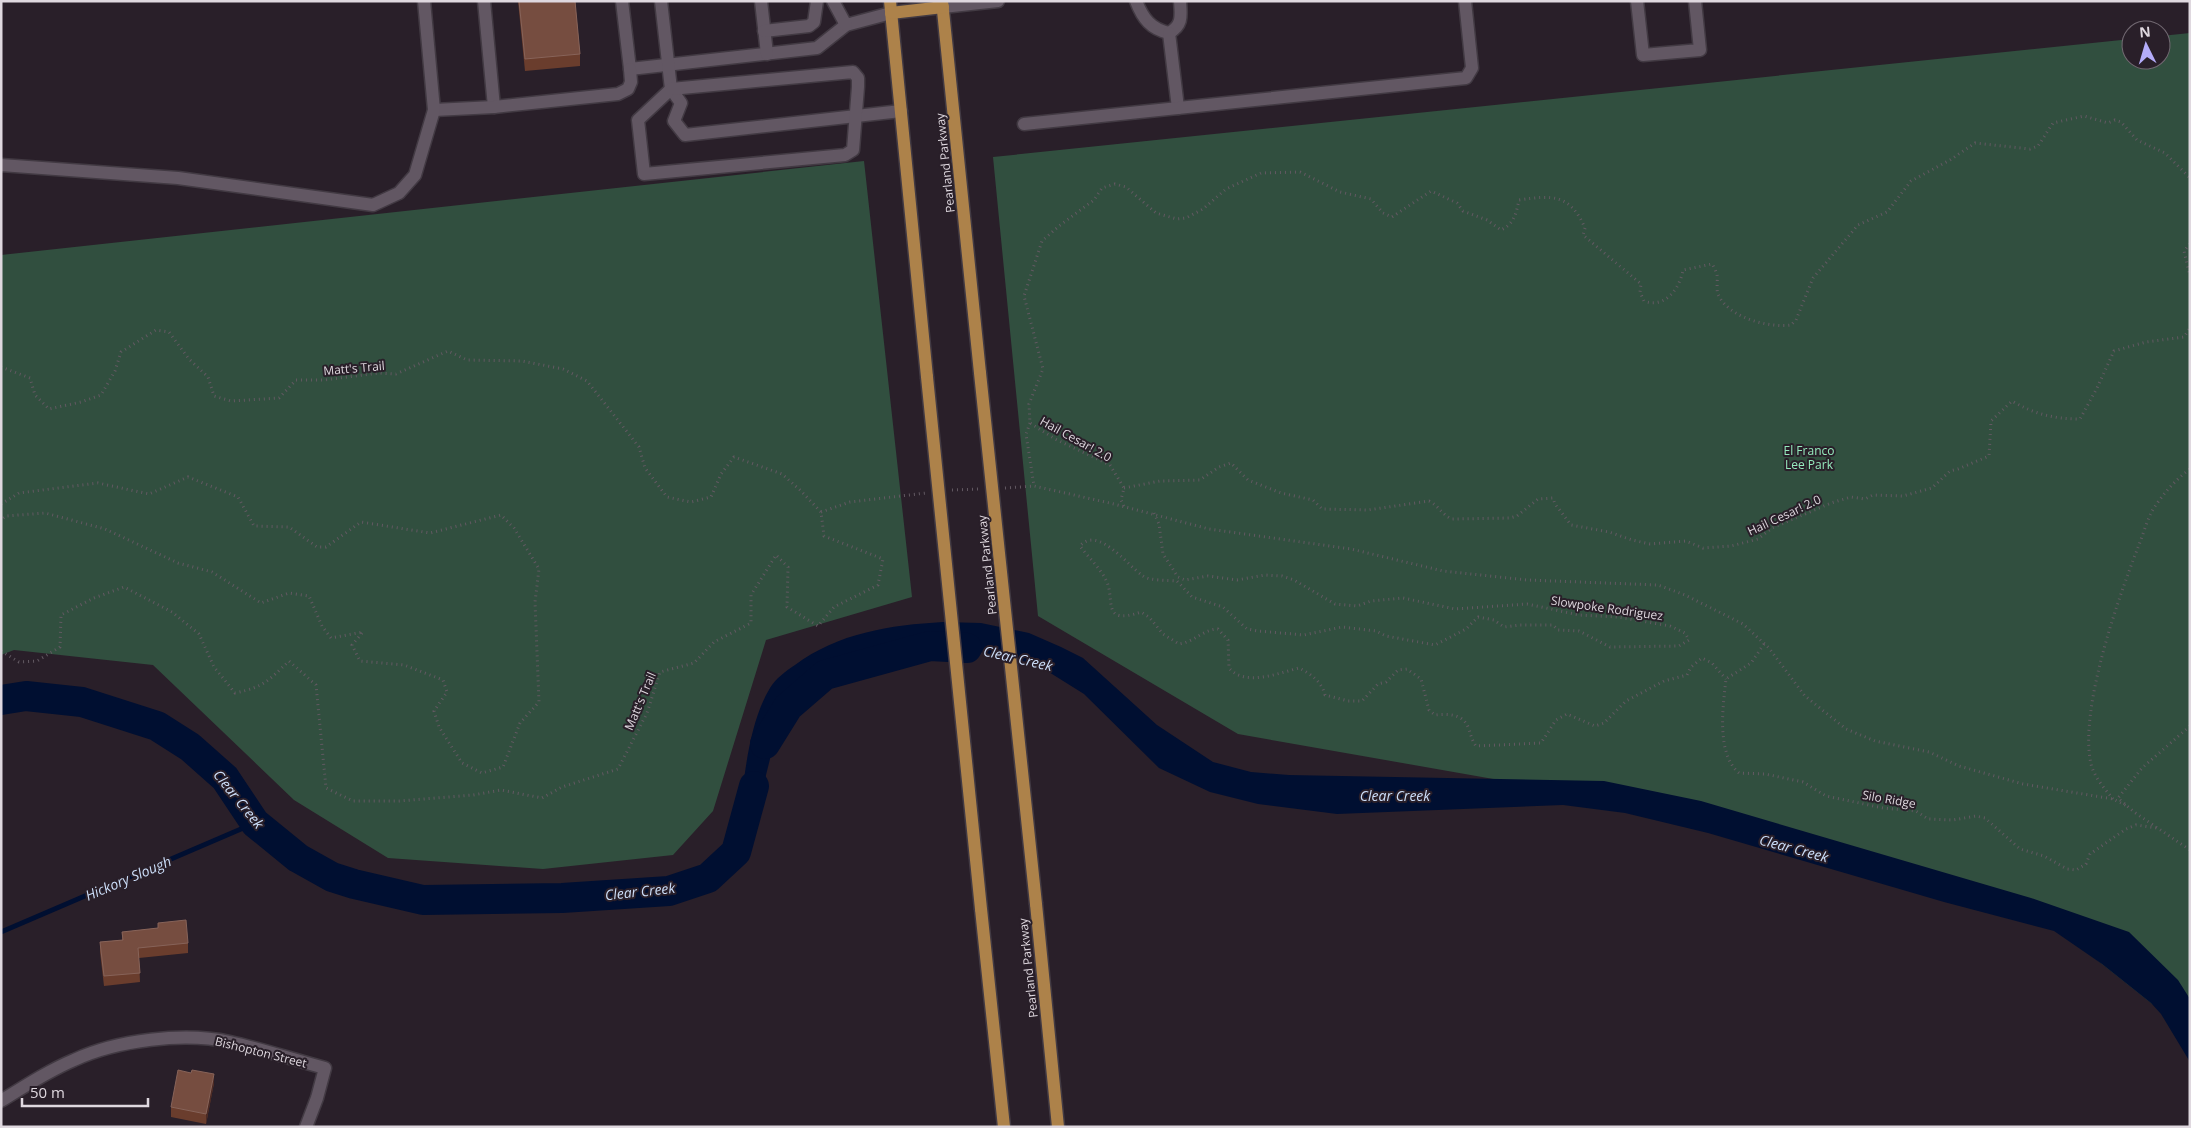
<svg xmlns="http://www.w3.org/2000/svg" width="2191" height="1128" viewBox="0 0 2191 1128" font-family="'Open Sans',sans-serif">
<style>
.green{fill:#314f3f}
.water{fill:#000f31}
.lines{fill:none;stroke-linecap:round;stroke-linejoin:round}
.stream{stroke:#000f31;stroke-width:5}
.river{stroke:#000f31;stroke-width:30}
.minor-casing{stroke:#423a43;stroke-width:15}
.major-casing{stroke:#423a43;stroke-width:15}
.path{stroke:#625962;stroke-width:3;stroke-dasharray:1 4;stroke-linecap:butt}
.minor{stroke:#625763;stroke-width:12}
.major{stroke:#ad824a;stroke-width:12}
.major-bridge-casing{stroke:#423a43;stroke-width:15;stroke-linecap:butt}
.major-bridge{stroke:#ad824a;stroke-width:12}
.wall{fill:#6a3d2d}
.shaded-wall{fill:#4b2a24}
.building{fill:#764d40;stroke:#876359}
.labels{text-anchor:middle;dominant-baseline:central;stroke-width:4;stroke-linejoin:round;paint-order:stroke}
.street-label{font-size:12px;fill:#dfd8df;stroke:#291f29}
.park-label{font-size:12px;fill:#95eabd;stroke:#291f29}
.water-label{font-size:14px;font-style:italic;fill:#cddffa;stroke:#291f29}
</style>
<rect width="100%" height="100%" fill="#291f29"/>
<g class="green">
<polygon points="2190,33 2190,1034 2038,913 1618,801 1238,734 1038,616 993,157 2131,39 2131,60 2161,60 2161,36"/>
<polygon points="864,161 912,597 766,640 713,811 673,855 543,869 388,858 294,800 153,665 14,650 1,655 1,255"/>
</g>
<path class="water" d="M943,622L981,623L1029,633L1061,647L1083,658L1157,725L1213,762L1251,772L1289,775L1604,781L1701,801L2031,898L2129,932L2178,980L2190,999V1062L2161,1014L2151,1003L2102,964L2054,931L1944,902L1708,833L1625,813L1563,805L1337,814L1258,804L1210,792L1159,768L1084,694L1036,664L975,651L916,646L882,648L843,660L819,671L793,693L776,735L761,795L748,831L739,821C744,781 748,724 770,688C775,679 786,671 795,665C838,633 890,625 943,622Z"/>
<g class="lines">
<polyline class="stream" points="1,932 255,823"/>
<g class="river">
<polyline points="1,700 26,696 82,702 157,726 190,747 225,778 255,823 298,858 332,877 354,884 423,900 562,898 669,891 708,878 736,852 754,786"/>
<polyline points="765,744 788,707 825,675 930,646 967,648"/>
</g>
<g class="minor-casing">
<g id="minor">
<polyline points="484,1 494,107"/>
<polyline points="622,1 630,69 817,48 846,25 891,13"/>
<polyline points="661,1 671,89 681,103 674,121 685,135 901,111"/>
<polyline points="761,1 767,54"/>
<polyline points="833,1 846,25"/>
<path d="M1136,1C1143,19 1151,29 1169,33C1183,25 1181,16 1180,1"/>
<polyline points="1637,1 1643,55 1700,50 1695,1"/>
<polyline points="943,7 998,1"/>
<polyline points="764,31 809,26 814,22 817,1"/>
<polyline points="1169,33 1178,108"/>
<polygon points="853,72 858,78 858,87 853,150 845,155 644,174 638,120 671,89"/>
<polyline points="434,110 494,107 618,94 628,89 631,82 630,69"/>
<polyline points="1024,124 1466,78 1472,68 1465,1"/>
<polyline points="1,165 178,178 373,205 399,193 415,175 434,110 424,1"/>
<path d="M1,1101C25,1086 48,1071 74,1060C117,1040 184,1032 230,1042C262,1049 294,1060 325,1068L317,1098L306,1127"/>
</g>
</g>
<g class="major-casing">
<g id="major">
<polyline points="890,1 927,377"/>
<polyline points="942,1 980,373"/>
<polyline points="891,13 943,7"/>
<polyline points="1036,904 1058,1127"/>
<polyline points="981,909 1004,1127"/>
</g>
</g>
<g class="path">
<polyline points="2190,244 2184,251 2190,276"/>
<path d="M1,367L30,378L35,395L49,409L81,402L101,395L115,371L121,352L156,330L169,332L189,359L208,377L214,396L231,401L279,398L296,380H324L379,373L396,374L448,351L467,360L522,361L563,369L587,381L639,447L645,468L667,497L691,502L711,497L721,474L734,457L782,474L800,490L821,512L824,536L883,559L878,585L834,607L818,626L787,607L788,567L776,555L751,595V623L714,642L694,663L660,672L647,713L618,769L562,787L542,798L501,790L473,795L399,801H353L326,788L316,685L289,661C268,681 264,687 235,693L214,667L199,634L172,612L124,587L94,598L61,615L60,647L37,661L19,662L1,651"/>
<polyline points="1030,423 1026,434 1034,486 1114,504 1209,529 1351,549 1443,571 1527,580 1658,585 1685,595 1743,624 1769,648 1805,696 1846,729 1875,741 1929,752 1959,766 2023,784 2113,799 2127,806"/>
<polyline points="1005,488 1034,486"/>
<path d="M1124,488L1160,481L1200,480L1219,467L1231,463L1248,480L1281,493L1313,500L1322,509L1368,510L1429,501C1439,506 1442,515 1452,519L1510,518L1517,516L1538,499L1553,498L1555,504L1571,525L1609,532L1632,540L1650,544L1686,541L1703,548L1731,546L1758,539L1772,528L1831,503L1851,497L1865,499L1873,495L1903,496L1932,488L1950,471L1958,469L1989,456L1991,421L2012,401C2034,414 2054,419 2080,419L2097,388L2114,351L2146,342L2184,337L2190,328"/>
<polyline points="952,490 979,489"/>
<polyline points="1,504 19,493 98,483 149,494 188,477 238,497 254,526 289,527 317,547 326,547 361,522 430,533 501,515 514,528 539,569 535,602 539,702 520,723 503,767 482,773 462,763 439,727 434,711 447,692 443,680 404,665 360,661 352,645 363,632 331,638 322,626 309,596 289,593 261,603 212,572 178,563 105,529 45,513 6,516 1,520"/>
<path d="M1124,506L1121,500L1124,488L1110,465L1055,439L1030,423L1029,404L1043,369L1024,296L1042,241L1059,226L1094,200L1102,188L1115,184L1126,187L1156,213L1177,219L1186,218L1203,209L1226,189L1261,173L1300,172L1340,192L1371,199L1383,213L1392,217L1431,191L1457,203L1463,211L1487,220L1501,230C1514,224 1516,214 1519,200C1553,195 1570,194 1585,228L1583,235L1641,284L1640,292L1644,301C1665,309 1680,288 1683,270L1712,264C1714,267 1716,271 1717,275C1718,281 1716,289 1718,294C1728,318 1769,328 1791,325L1796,320L1813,278L1858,225L1887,212L1911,181L1950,160L1975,143L2030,149L2038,146L2053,123L2084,116L2108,123L2115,120L2121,122L2137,140L2165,153L2190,178"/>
<polyline points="821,512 850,502 926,493"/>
<path d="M1154,513L1159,524L1163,554L1178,577L1185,580L1208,576L1237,580L1265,575L1282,576L1294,580L1335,604L1357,606L1371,601L1403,598L1455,609L1527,604L1579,615L1618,617L1670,626L1685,633L1689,640L1679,646L1610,647L1579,631L1558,630L1553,625H1520L1504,627L1494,620L1478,617L1466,629L1435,645L1386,636L1376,631L1342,627L1304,635L1258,631L1247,629L1223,607L1192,597L1177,581C1168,580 1150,581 1143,576C1128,566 1098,525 1080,546C1088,557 1100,568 1106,580C1116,599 1100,626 1141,612L1149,617L1163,634L1179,644C1194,642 1204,629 1218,629L1228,640L1229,668C1245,687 1279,673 1299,668C1311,674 1322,682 1325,695L1348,701H1362L1378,684L1386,682L1398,670L1407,669L1421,679L1429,710L1435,715C1447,714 1462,713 1468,727C1471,734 1471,739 1476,746L1541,743L1556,720L1567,714L1595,726L1604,723L1626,701L1664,681L1687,675L1691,667L1702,658L1712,663L1726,679"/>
<path d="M1764,644L1751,663L1726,679C1723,706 1716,754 1739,773L1765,774L1803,782L1826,796L1883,808L1916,811L1928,819L1953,820L1976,816L1985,818L2020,849L2044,856L2067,869L2076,870L2086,864L2090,854L2126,829L2136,825L2157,828"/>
<polyline points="2190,726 2142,768 2118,798 2134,812 2190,850"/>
<path d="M2113,799C2105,789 2094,777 2091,764C2079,710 2117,602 2137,550C2142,538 2146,523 2152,511C2162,495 2175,480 2190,469"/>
</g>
<use href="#minor" class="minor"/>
<use href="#major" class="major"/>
<g class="major-bridge-casing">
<g id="major-bridge">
<polyline points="980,373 1036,904"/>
<polyline points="927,377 981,909"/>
</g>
</g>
<use href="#major-bridge" class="major-bridge"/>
</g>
<g class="wall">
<polygon points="518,1 575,1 580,54 580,66 525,71"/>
<polygon points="158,923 188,943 188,953 139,958 140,982 104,986 100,952 100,942 122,940 122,932 158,928"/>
<polygon points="214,1083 206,1124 171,1117 171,1107"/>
</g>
<polygon class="shaded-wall" points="214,1074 214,1083 206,1124 206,1114"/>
<g class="building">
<polygon points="519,1 575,1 580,54 525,59"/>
<polygon points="186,920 188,943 138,948 140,973 104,976 100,942 123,940 122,932 158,928 158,923"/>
<polygon points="178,1070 191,1073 192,1070 214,1074 206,1114 171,1107"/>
</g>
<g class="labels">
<g class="street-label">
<text transform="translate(945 163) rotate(-96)">Pearland Parkway</text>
<text transform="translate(354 368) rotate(-5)">Matt's Trail</text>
<text transform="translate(1076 439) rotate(29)">Hail Cesar! 2.0</text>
<text transform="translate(1784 515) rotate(-25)">Hail Cesar! 2.0</text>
<text transform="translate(987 565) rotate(-96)">Pearland Parkway</text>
<text transform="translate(1607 608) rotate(8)">Slowpoke Rodriguez</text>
<text transform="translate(640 701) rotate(-67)">Matt's Trail</text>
<text transform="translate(1889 799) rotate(10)">Silo Ridge</text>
<text transform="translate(1028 968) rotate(-96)">Pearland Parkway</text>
<text transform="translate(261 1052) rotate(14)">Bishopton Street</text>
</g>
<g class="park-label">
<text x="1809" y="450">El Franco<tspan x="1809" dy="14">Lee Park</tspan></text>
</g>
<g class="water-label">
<text transform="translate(1018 658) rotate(13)">Clear Creek</text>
<text x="1395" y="795">Clear Creek</text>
<text transform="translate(239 799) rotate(51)">Clear Creek</text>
<text transform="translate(1794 848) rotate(15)">Clear Creek</text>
<text transform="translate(128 878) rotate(-23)">Hickory Slough</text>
<text transform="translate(640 891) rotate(-6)">Clear Creek</text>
</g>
</g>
<rect width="2191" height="1128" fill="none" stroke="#dfd8df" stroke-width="5"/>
<g transform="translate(2146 45) rotate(355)"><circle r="24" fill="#291f29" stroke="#726972"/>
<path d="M0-4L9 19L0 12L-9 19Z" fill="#b4acf9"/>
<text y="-8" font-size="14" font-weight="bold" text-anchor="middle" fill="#dfd8df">N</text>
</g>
<path d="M22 1098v8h126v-8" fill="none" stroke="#dfd8df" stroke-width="2.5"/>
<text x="30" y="1098" font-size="15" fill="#dfd8df" stroke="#291f29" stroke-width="4" paint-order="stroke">50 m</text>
</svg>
